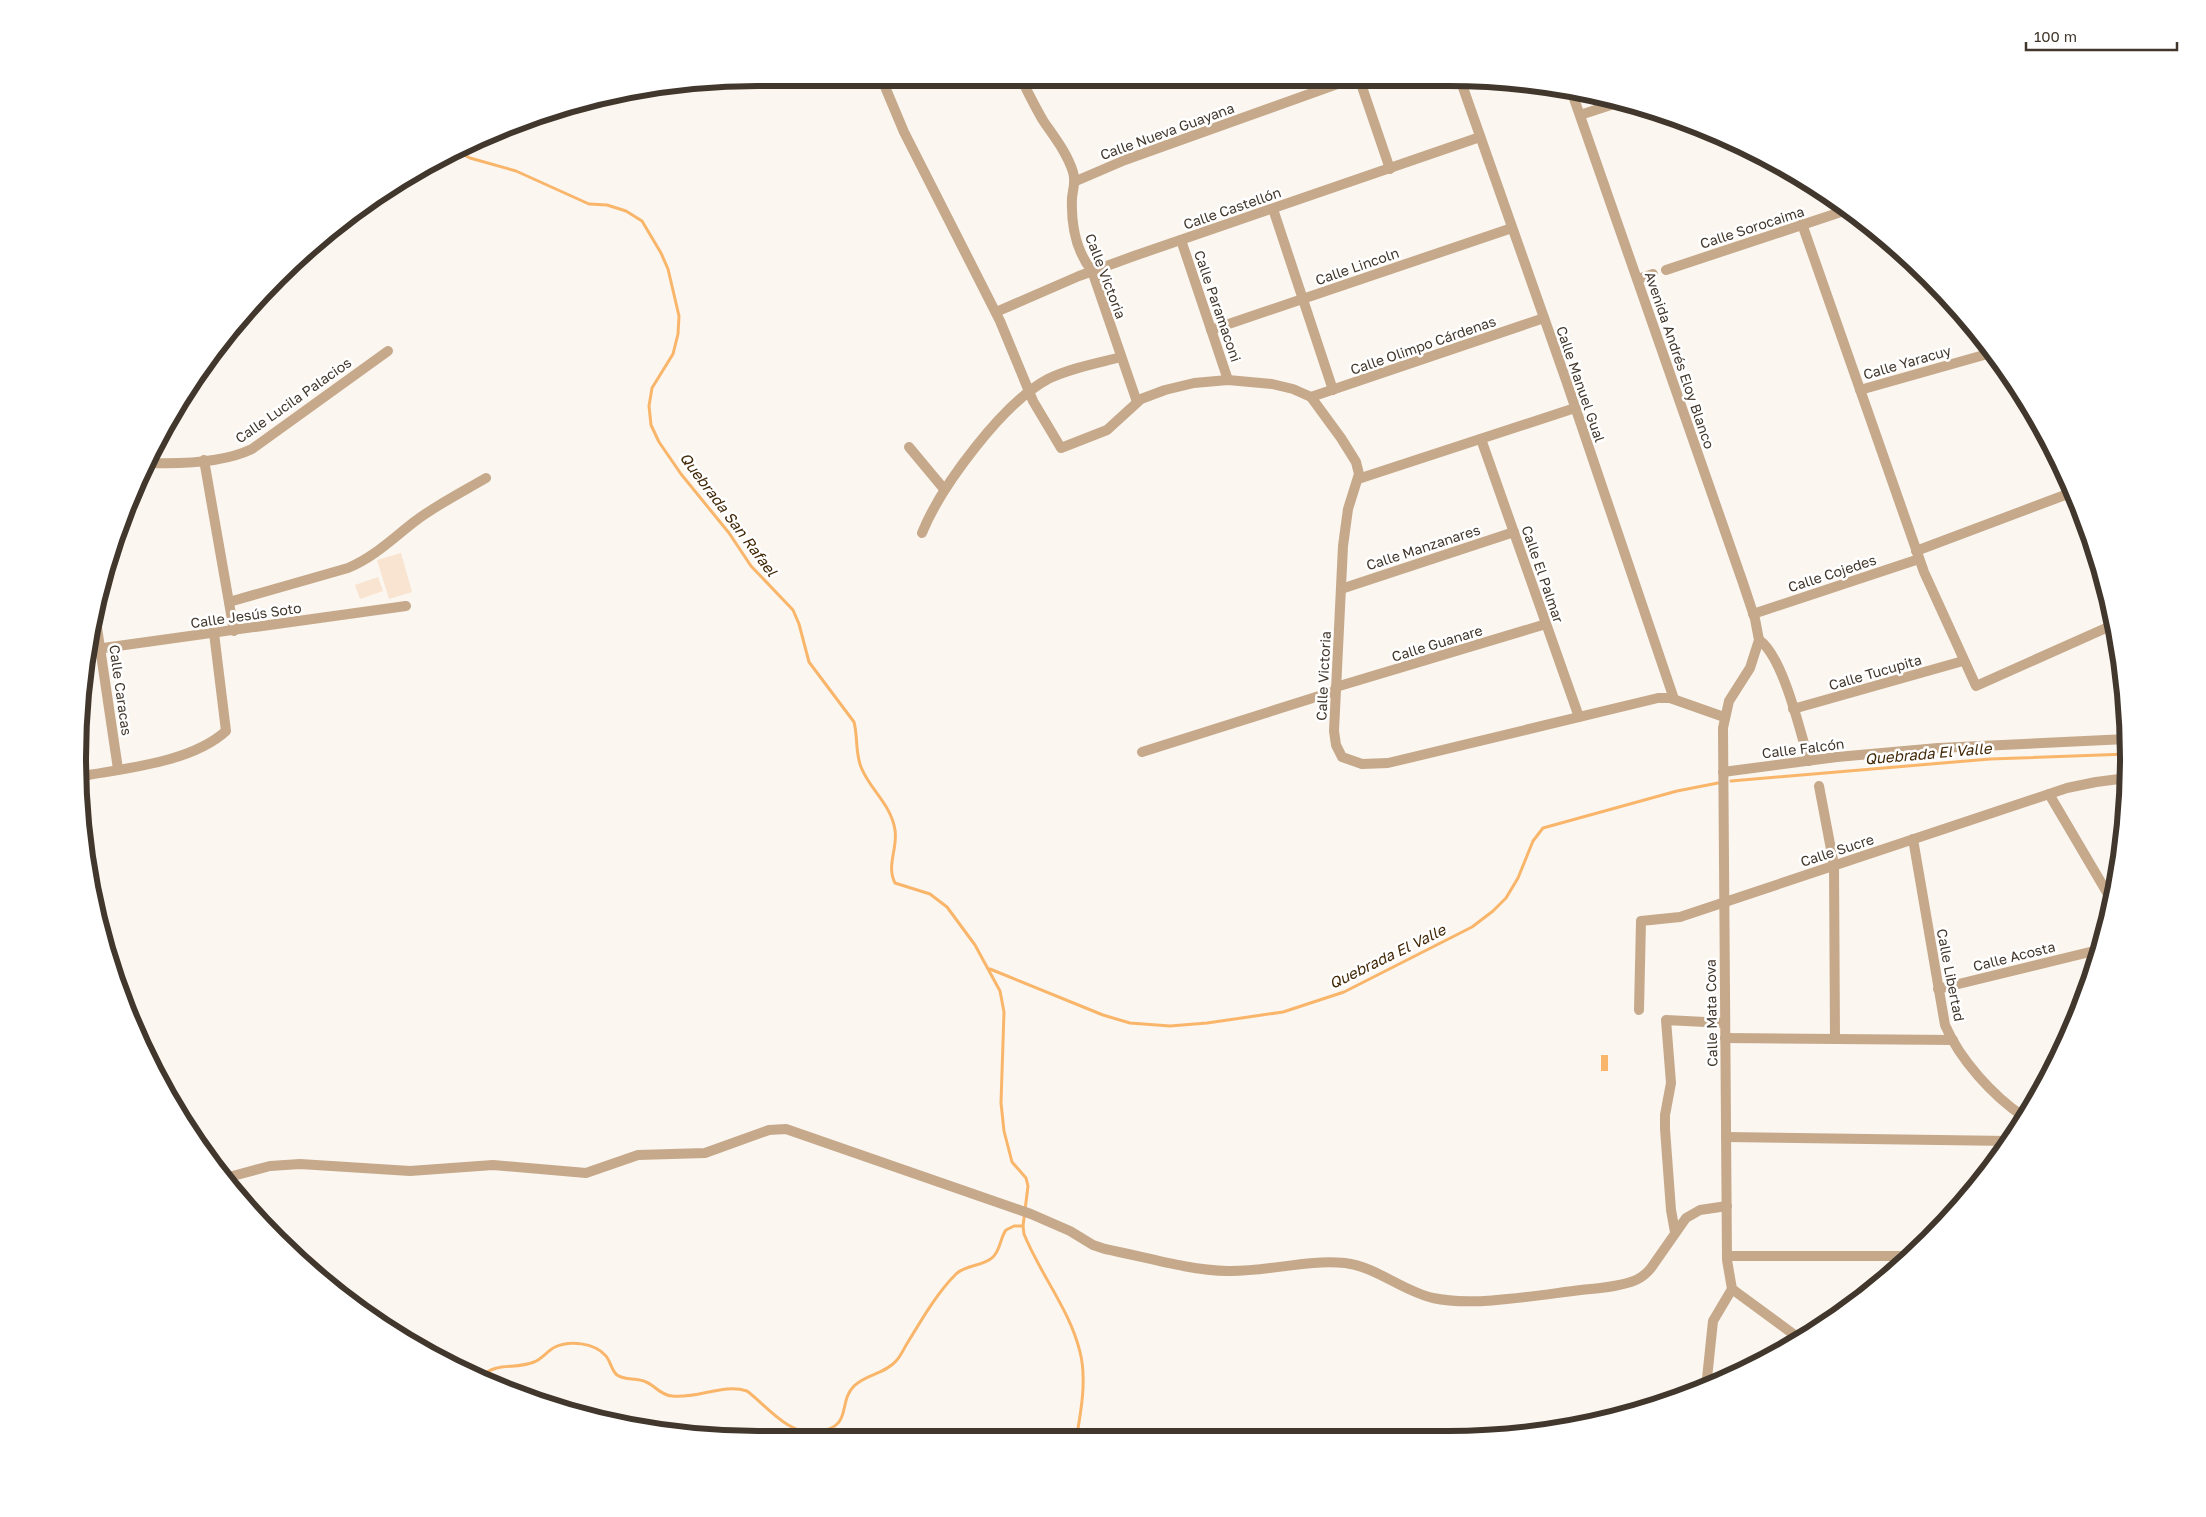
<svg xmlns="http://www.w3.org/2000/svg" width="2206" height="1517" viewBox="0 0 2206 1517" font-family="'Golos Text',sans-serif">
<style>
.green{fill:#f8e4d0}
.water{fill:#f9b66b}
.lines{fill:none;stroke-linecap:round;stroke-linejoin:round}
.stream{stroke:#f9b66b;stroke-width:3}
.minor{stroke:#c6a98a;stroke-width:10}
.labels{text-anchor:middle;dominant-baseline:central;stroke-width:5;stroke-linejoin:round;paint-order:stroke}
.street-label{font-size:14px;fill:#41372c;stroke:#fff}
.water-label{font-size:15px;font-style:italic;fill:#422806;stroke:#fff}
.rim{fill:none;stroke:#41372c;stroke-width:6}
</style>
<rect width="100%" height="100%" fill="#fbf6f0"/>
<g class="green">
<polygon points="401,553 412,592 389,599 377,560"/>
<polygon points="378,577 383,591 360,599 355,585"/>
</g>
<rect class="water" x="1601" y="1055" width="7" height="16"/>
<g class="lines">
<g class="stream">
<path d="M460,153L470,158L516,171L589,204L607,205L626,211L642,221L661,253L668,269L679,316L678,334L673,354L652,388L649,406L651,425L659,442L681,474L729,533L751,566L793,610L799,624L809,662L854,722C858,737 855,752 861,767C870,790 891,804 895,830C898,848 886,866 895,883L930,894L947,907L975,945L1000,991L1004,1012L1001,1103L1004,1131L1012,1162L1026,1178L1028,1186L1023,1226L1024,1234C1040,1274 1070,1310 1080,1352C1087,1379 1081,1412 1076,1440"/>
<polyline points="1731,781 1990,759 2128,754"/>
<polyline points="990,969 1103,1015 1130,1023 1170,1026 1207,1023 1283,1012 1344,992 1472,927 1493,911 1506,898 1518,878 1533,841 1543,828 1677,791 1718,783"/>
<path d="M480,1377C498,1361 514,1370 534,1362C542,1359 547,1351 555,1347C570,1340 594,1343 605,1355C611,1361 611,1370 617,1375C625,1381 637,1377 646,1382C656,1386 660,1395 672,1396C698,1399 723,1383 747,1391C767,1406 789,1436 817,1432C854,1427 837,1403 854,1386C866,1374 885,1374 896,1361C901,1356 904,1348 908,1342C922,1319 937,1293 956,1274C966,1264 983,1267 993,1257C1001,1249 1000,1238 1006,1230L1014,1226H1023"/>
</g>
<g class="minor">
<polyline points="1359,78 1390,169"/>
<polyline points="1460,79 1567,383 1674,699"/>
<path d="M1022,81C1029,94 1036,109 1044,122C1055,138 1067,153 1073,172C1076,182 1073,188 1072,198C1071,224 1076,251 1092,271L1137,402"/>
<polyline points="883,82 904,132 1000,321 1033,401 1061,448 1107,430 1141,399 1165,390 1194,383 1228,380 1272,384 1293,389 1311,397 1341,438 1356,462 1359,474 1348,509 1343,546 1334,731 1336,745 1342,757 1362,764 1388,763 1658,698 1670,698 1724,717"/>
<polyline points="1571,90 1743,583 1755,619 1759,640 1750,668 1729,701 1723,728 1727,1260 1732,1289 1713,1321 1706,1388"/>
<polyline points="1580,115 1617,103"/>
<polyline points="1076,181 1125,160 1354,78"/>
<polyline points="1273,209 1333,390"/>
<polyline points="1802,224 1924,572 1976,686 2115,624"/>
<polyline points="1181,240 1228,380"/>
<polyline points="1666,270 1847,210"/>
<polyline points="1638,279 1653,274"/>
<polyline points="996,312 1079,276 1134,256 1480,137"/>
<polyline points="1211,330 1512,228"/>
<polyline points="1860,390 1991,353"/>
<polyline points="1311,397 1544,318"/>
<polyline points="1481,439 1579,717"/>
<polyline points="909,447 944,489"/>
<polyline points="204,460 234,631"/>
<path d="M150,463C182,464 223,463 252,449L388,351"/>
<polyline points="1358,479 1575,408"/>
<path d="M922,533C941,486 1003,403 1048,379C1070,368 1098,363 1121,357"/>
<polyline points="1916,551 2073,492"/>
<polyline points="1341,589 1514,532"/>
<path d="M229,602L348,568C374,557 392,539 414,522C436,505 462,492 486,478"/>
<polyline points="95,614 118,769"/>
<polyline points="1753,614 1919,559"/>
<path d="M1759,640C1783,656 1800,731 1809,761"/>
<polyline points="89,650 406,606"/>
<polyline points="1336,687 1546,624"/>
<polyline points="1793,709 1963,661"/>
<polyline points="1142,752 1335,691"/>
<polyline points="1723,772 1837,757 1938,748 2127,739"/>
<path d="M83,776C127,768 192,762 226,731L214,633"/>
<polyline points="1819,786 1834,865 1835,1039"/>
<polyline points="2049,794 2112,901"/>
<path d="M1913,839L1945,1025C1960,1060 1993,1096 2024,1117"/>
<polyline points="1938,989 2098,950"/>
<polyline points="1639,1010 1641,921 1680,917 2067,788 2096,782 2127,778"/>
<polyline points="1725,1038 1953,1040"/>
<polyline points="1726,1137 2010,1141"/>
<path d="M229,1177L270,1166L300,1164L410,1171L493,1165L586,1173L638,1155L705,1153L769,1130L786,1129L1031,1214L1070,1231L1093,1245L1105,1249C1146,1257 1187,1270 1228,1271C1267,1272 1307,1259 1345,1263C1377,1267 1402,1291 1433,1298C1473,1307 1539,1295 1581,1290C1598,1288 1620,1287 1636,1280C1643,1277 1647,1273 1651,1268L1686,1218L1700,1210L1727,1206"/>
<polyline points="1675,1232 1671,1210 1665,1129 1665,1115 1671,1083 1666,1020 1725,1023"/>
<polyline points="1727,1256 1909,1256"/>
<polyline points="1732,1289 1800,1339"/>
</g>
</g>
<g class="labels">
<g class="street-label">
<text transform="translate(1167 131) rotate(-20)">Calle Nueva Guayana</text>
<text transform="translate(1232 208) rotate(-19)">Calle Castellón</text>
<text transform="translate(1752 227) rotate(-18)">Calle Sorocaima</text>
<text transform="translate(1357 266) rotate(-19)">Calle Lincoln</text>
<text transform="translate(1106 276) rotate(69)">Calle Victoria</text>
<text transform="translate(1218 306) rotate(71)">Calle Paramaconi</text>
<text transform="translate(1423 345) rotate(-19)">Calle Olimpo Cárdenas</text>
<text transform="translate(1680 360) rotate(71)">Avenida Andrés Eloy Blanco</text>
<text transform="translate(1907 362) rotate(-16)">Calle Yaracuy</text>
<text transform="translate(1581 384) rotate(71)">Calle Manuel Gual</text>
<text transform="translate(293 400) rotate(-35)">Calle Lucila Palacios</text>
<text transform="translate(1423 547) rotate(-18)">Calle Manzanares</text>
<text transform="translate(1832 573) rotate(-18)">Calle Cojedes</text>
<text transform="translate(1543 574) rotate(71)">Calle El Palmar</text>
<text transform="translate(246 615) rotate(-8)">Calle Jesús Soto</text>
<text transform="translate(1437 643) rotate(-17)">Calle Guanare</text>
<text transform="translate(1875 672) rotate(-16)">Calle Tucupita</text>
<text transform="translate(1323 676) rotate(-87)">Calle Victoria</text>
<text transform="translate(121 690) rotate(82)">Calle Caracas</text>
<text transform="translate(1803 748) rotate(-7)">Calle Falcón</text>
<text transform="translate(1837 850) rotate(-18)">Calle Sucre</text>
<text transform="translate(2014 956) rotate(-14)">Calle Acosta</text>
<text transform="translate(1951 975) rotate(79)">Calle Libertad</text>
<text transform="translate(1711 1013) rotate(-91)">Calle Mata Cova</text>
</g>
<g class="water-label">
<text transform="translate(729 514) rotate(53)">Quebrada San Rafael</text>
<text transform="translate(1928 753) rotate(-5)">Quebrada El Valle</text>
<text transform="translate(1387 956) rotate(-26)">Quebrada El Valle</text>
</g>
</g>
<path d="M0 0H2206V1517H0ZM758 86H1448A672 672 0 0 1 2120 758V759A672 672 0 0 1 1448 1431H758A672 672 0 0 1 86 759V758A672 672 0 0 1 758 86Z" fill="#fff" fill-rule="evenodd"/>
<path class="rim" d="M758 86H1448A672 672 0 0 1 2120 758V759A672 672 0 0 1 1448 1431H758A672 672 0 0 1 86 759V758A672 672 0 0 1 758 86Z"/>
<path d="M2026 42v8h151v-8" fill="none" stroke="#41372c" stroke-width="2.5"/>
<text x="2034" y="42" font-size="15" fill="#41372c" stroke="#ffffff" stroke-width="4" paint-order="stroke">100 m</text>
</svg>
